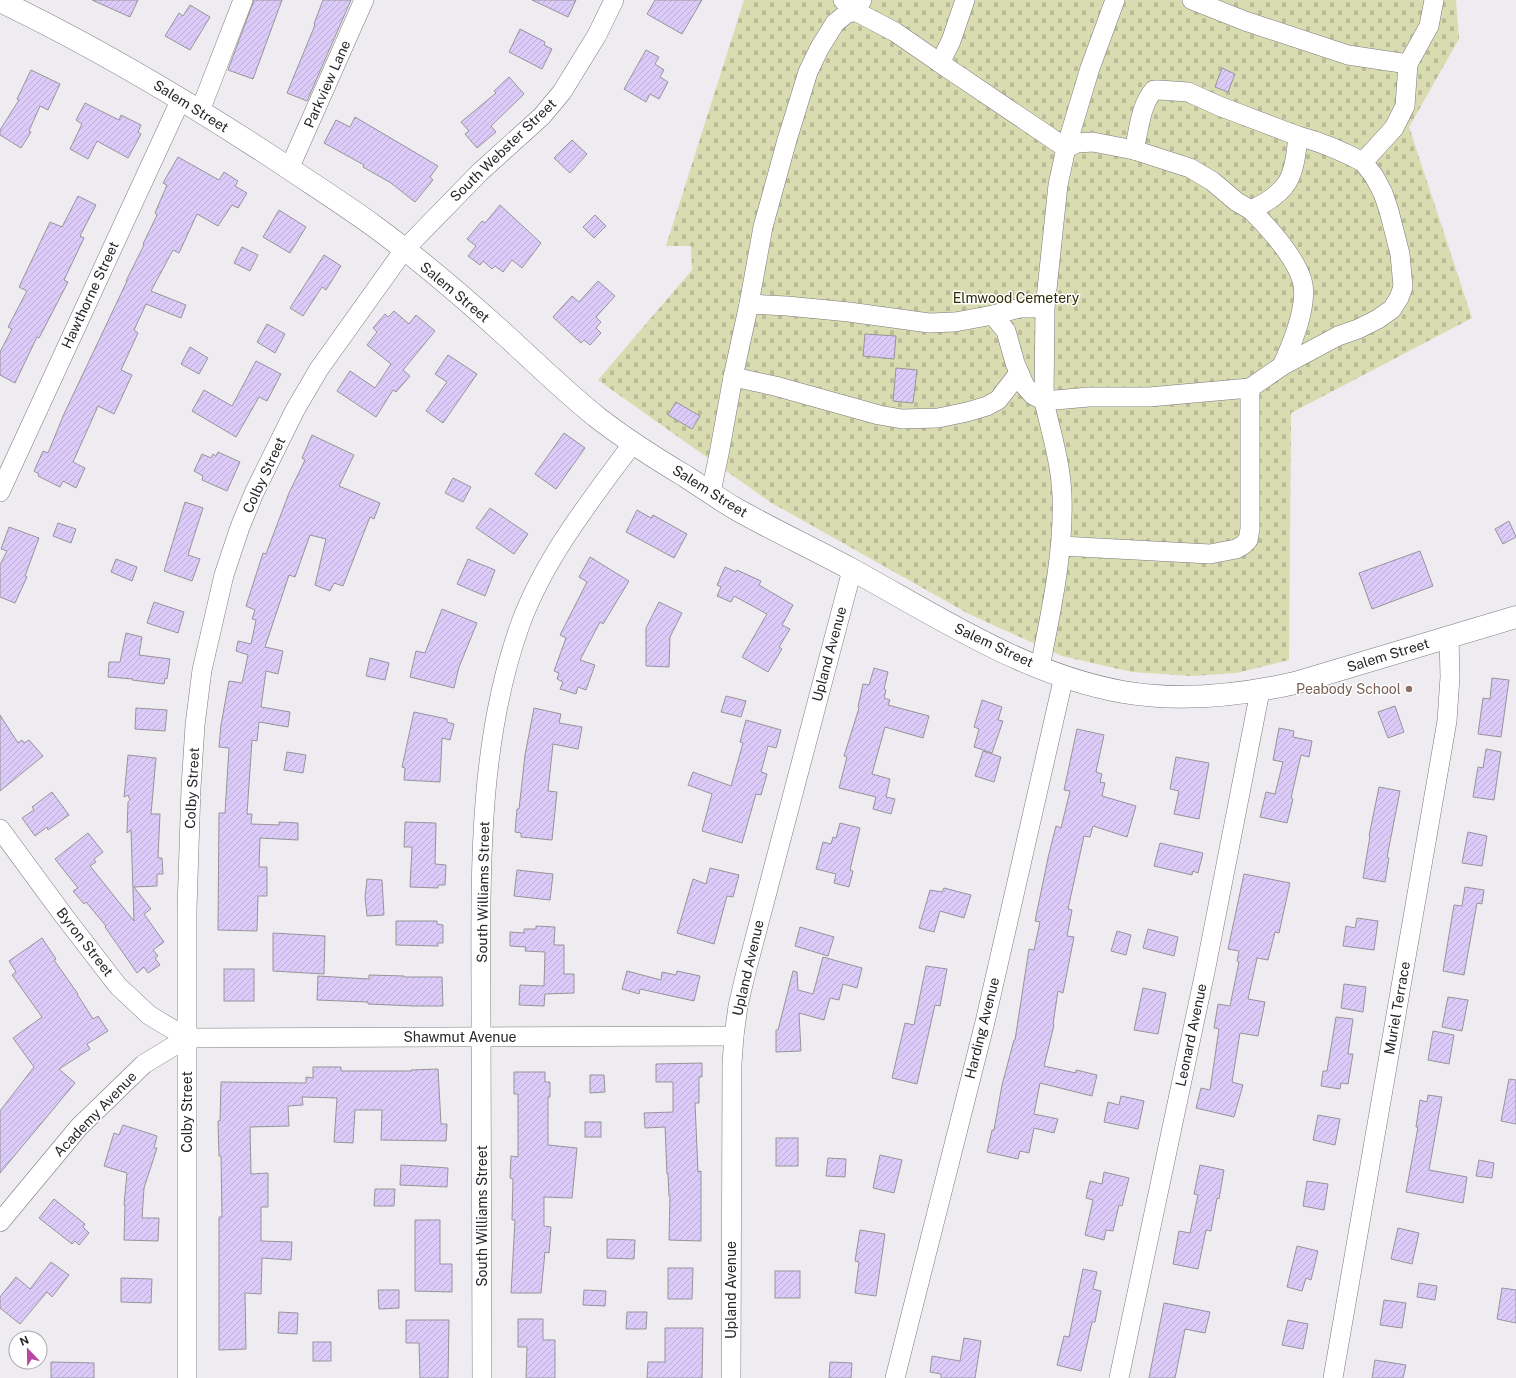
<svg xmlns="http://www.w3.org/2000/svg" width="1516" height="1378" viewBox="0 0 1516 1378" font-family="'Public Sans',sans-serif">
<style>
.cemetery{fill:url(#cemetery-stones)}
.building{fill:url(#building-hatch);stroke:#969599}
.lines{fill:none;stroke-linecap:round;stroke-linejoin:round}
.minor-casing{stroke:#7a797c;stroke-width:20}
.major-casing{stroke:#7a797c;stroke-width:23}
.minor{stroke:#fff;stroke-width:19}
.major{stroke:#fff;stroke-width:22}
.education-dot{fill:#8d6e63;stroke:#fff;stroke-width:1.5}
.labels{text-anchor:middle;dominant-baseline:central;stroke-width:3;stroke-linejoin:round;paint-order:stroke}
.street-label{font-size:14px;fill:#272628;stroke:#fff}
.park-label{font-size:14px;fill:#2b2c04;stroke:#fff}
.education-label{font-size:14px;fill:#785e54;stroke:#fff;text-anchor:end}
</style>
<defs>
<pattern id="cemetery-stones" width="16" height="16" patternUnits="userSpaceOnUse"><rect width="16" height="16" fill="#d9dbb0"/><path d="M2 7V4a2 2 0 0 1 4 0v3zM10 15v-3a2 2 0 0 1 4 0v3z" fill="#babc97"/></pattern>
<pattern id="building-hatch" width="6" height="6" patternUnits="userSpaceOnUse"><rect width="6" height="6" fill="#dccbf9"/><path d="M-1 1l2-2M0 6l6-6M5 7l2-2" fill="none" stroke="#bdaed5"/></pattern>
</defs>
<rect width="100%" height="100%" fill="#eeecf0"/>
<polygon class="cemetery" points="744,0 1456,0 1459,39 1409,127 1472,318 1291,413 1289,660 1237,673 1192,676 1132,672 1062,656 969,614 770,502 598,380 692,270 691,246 666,246"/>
<g class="building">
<polygon points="92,0 138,0 130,17"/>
<polygon points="254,0 282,0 253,79 228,70"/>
<polygon points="323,0 351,0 307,101 287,93 315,25 314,24"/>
<polygon points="532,0 576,0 568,17"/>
<polygon points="655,0 702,0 682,34 647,14"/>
<polygon points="190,5 210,17 190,50 165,36 179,13 183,16"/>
<polygon points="520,29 545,42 544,45 552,49 542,69 509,52"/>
<polygon points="646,50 659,57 655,64 664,70 660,77 668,82 659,99 650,94 646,102 624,89"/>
<polygon points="1222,68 1235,74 1228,92 1215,87"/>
<polygon points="31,70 60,84 48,110 40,106 29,131 31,132 21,148 0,135 0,130 19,100 17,99"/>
<polygon points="509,77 524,94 491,126 496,132 477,148 465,134 469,131 461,122 496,93 494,91"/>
<polygon points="85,103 119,120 121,115 141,125 138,132 141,134 128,158 97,141 88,159 70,149 82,124 76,120"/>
<polygon points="355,117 438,166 430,177 433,180 415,202 391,183 363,167 364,165 324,143 336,120 350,127"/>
<polygon points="572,140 587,154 570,173 554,158"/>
<polygon points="178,157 219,180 224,172 238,181 235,186 247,193 238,208 232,205 218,226 197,214 179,253 173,250 151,291 186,305 181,318 146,304 134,330 138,333 121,370 132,375 114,414 98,406 73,462 85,468 76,488 63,481 60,487 38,476 39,474 34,471 43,451 48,453 64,414 127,281 126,281 144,245 143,244 157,215 155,213 167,185 163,183"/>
<polygon points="78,196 96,205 80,236 84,238 64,280 68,282 39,338 37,337 15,383 0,375 0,352 12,329 8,327 27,291 19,287 50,222 62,227"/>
<polygon points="500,205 541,243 522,268 512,260 503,272 495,266 492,269 483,261 480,265 468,256 476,246 467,239 482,221 485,223"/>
<polygon points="279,210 306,227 290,253 263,237"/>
<polygon points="595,215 606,226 594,238 583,227"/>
<polygon points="242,247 258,255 250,271 234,263"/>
<polygon points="324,255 341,266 326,290 322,287 303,316 290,308"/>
<polygon points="598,281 615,296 596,317 601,322 596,328 601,333 590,345 584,340 581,343 553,317 572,296 579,302"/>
<polygon points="394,311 409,324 416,315 435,331 403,370 410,376 396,392 393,390 376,417 337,391 350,371 375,388 391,364 367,345 377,332 373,328 385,314 388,317"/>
<polygon points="267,324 285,334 275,353 257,342"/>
<polygon points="865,334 896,336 894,359 863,356"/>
<polygon points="190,347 208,358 199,374 181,364"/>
<polygon points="448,355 477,374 443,423 426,411 447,382 435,374"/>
<polygon points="256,361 281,374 267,401 259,397 236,437 192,411 204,390 232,406"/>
<polygon points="896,368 917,370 913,403 893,401"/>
<polygon points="676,402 700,416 692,429 668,415"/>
<polygon points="564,433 585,448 556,489 535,474"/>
<polygon points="312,435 354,455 339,486 380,503 374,519 370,517 343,586 334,583 330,591 315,585 326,539 310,535 295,577 289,575 265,647 283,651 278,674 266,671 261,707 290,712 288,727 259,722 257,741 252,740 247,814 252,814 251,824 279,825 279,822 298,823 298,840 260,838 259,867 267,867 267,896 258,896 257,931 218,930 219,813 225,813 229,748 219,747 221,725 229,681 242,683 248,655 236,651 238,641 251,644 256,620 252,619 255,610 246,606 263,553 266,554 289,493 305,460 302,458"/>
<polygon points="218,452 240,462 227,491 202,480 203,476 194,471 202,454 211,458 213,454 216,456"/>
<polygon points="453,478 471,487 463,502 445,493"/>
<polygon points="185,502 203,508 188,555 200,559 192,581 164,571"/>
<polygon points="490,508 528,534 514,554 476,528"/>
<polygon points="637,510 651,518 653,515 687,534 674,558 626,532"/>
<polygon points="1509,521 1516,537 1503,544 1495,529"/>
<polygon points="58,523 76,529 71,543 53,536"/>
<polygon points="9,527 39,538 25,576 27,577 15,603 0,597 0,565 7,551 1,549"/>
<polygon points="1420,551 1433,586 1372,609 1359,573"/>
<polygon points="590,557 629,581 603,624 600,622 580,660 595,665 586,690 578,687 576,694 560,689 563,682 557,679 559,673 554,671 566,638 560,635 587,582 579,577"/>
<polygon points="116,559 137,567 132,581 111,572"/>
<polygon points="468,559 495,570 485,596 457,584"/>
<polygon points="725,567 736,572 737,570 761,581 759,585 793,605 782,625 790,629 779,647 782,649 768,672 742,657 767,614 734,596 731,602 717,596 721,587 717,585"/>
<polygon points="154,602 184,612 178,633 147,623"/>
<polygon points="659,602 682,613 670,637 669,667 646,666 646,628"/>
<polygon points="442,609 477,623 459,667 454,688 410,677 416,651 425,653"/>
<polygon points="126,633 142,637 139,655 170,659 167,679 165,678 164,684 132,680 133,679 108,677 109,662 120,662"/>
<polygon points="370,658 389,663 385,680 366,676"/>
<polygon points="874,668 888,672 884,689 886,690 884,698 890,700 888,705 929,716 923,738 885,727 872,774 890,779 886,797 895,799 891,814 873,809 876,797 839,788 847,757 844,756 859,708 858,707 863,684 869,685"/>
<polygon points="1492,678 1509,680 1501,737 1478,734 1483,698 1490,699"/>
<polygon points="726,696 746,701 741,717 721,712"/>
<polygon points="982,700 1002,707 998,720 1003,721 992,753 974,747 979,729 974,727"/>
<polygon points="1395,706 1404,732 1388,738 1378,712"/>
<polygon points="136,708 167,710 165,731 135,729"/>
<polygon points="534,708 561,714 559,723 582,727 578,749 553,744 548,791 557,792 552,840 521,837 521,833 515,832 517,809 519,809 525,755"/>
<polygon points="414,712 447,719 447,722 454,724 450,740 442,738 440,782 404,780 405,768 402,767"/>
<polygon points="0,715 18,743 22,740 24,743 29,740 43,756 0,791"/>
<polygon points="746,720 781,730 776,748 768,746 761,772 767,774 761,795 756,794 742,843 702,831 712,794 688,785 693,772 731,786 743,743 740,742"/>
<polygon points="1279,728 1294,731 1293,737 1312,741 1309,757 1301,755 1291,798 1293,799 1287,823 1260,817 1266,792 1275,794 1283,762 1273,760"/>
<polygon points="1077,729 1104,735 1096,772 1102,774 1100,782 1105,783 1102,796 1136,806 1127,837 1093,826 1090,837 1084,836 1068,909 1072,910 1067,936 1074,937 1063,993 1058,991 1053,1024 1054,1025 1044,1066 1076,1073 1076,1070 1097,1075 1092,1096 1040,1083 1034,1114 1058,1119 1054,1133 1034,1128 1029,1153 1020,1151 1018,1159 987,1152 992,1130 994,1130 1002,1085 1014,1040 1015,1040 1029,949 1034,950 1040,922 1035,921 1048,858 1056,826 1061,828 1070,791 1064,790"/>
<polygon points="1486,749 1501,752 1494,800 1473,797 1478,767 1483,768"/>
<polygon points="983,751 1001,757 994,782 975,776"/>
<polygon points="287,752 306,755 303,773 284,770"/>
<polygon points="128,755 156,758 151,814 160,814 158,858 162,858 163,874 157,874 157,886 134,887 151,909 144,914 164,942 153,950 158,956 155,958 160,965 148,973 144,967 137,973 105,927 106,926 86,902 84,904 73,891 78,888 55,859 88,833 103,852 94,859 96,862 90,866 134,921 131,830 127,833 128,802 130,800 128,795 124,797"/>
<polygon points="1176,757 1209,763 1199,819 1174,814 1179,791 1170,789"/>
<polygon points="1379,787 1400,791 1387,857 1389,858 1385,882 1363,878 1370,836 1369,836"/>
<polygon points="52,792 69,815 48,830 47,827 35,836 22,818 34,810 32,807"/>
<polygon points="405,822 436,823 435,864 446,865 445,885 438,885 438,888 410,887 412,847 404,847"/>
<polygon points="840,823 860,828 850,870 853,871 849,887 834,883 836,874 816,869 823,842 831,844 833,837 836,838"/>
<polygon points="1468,832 1487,836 1482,866 1462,863"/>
<polygon points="1160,843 1203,853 1198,873 1193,871 1192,875 1154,866"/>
<polygon points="710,868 739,875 733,897 727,896 714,944 677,933 693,879 706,884"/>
<polygon points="517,870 553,874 550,900 514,896"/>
<polygon points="1244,874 1290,883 1279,933 1275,932 1268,960 1257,958 1248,999 1265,1002 1258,1036 1240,1033 1232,1082 1243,1085 1234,1117 1196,1108 1201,1088 1210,1090 1219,1029 1214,1028 1218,1004 1230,1006 1239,962 1237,961 1239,951 1228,949"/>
<polygon points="367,879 382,880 384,915 367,916 365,897"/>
<polygon points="1465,887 1484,890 1482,904 1477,903 1464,975 1443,971 1454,905 1462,906"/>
<polygon points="944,888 971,895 964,918 940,911 934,932 919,928 930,890 942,892"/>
<polygon points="1357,918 1378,921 1374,950 1343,946 1346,926 1355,928"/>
<polygon points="396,921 437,921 437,924 443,925 443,943 438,943 438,946 396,945"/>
<polygon points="536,926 555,927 554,945 564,945 564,974 574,974 574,993 545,994 544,1006 519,1005 520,985 544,986 545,952 525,951 526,947 510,946 510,932 524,933 524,929 536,929"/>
<polygon points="800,927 834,937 828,956 795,946"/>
<polygon points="1148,929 1178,937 1174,956 1143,948"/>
<polygon points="1117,931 1131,935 1126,955 1111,951"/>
<polygon points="273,933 325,936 324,974 273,971"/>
<polygon points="42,938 56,959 54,960 78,994 77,994 93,1019 98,1016 108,1031 87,1044 90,1049 59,1069 75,1083 0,1173 0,1111 34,1067 13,1038 42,1017 12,975 16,972 9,961"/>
<polygon points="823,957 862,968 857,988 843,984 839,1000 830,998 824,1020 799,1013 801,1051 776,1052 776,1030 778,1030 793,971 797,972 798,990 813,994"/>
<polygon points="926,966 947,969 940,1006 935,1005 917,1084 892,1078 905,1023 914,1025"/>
<rect x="224" y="969" width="30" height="32"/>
<polygon points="627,971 661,980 662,972 676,975 677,971 700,976 694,1001 640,989 639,994 622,989"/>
<polygon points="369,975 404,976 404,977 442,977 443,1006 414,1006 368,1004 368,1002 317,1000 318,976 369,979"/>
<polygon points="1344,984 1366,987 1363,1012 1341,1008"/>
<polygon points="1143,988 1166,993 1158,1034 1134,1030"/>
<polygon points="1448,997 1468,1000 1462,1031 1442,1027"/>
<polygon points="1336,1017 1353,1019 1348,1054 1353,1054 1348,1084 1341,1083 1340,1089 1321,1086 1323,1071 1327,1071"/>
<polygon points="1433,1031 1454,1035 1449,1064 1428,1060"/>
<polygon points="702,1063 702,1077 699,1077 699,1103 695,1103 698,1172 701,1171 701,1241 669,1240 670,1196 669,1196 668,1174 667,1174 665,1127 645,1128 644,1113 673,1112 673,1082 656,1082 656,1064"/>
<polygon points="313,1067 341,1067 341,1071 412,1071 411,1070 438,1069 441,1124 447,1124 446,1141 381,1140 382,1110 355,1110 353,1143 334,1142 337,1098 302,1097 303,1105 288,1106 289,1126 250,1127 251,1174 268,1173 268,1207 261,1207 261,1241 292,1242 291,1260 262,1258 261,1294 245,1293 246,1349 219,1350 219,1217 222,1217 221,1156 219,1156 218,1121 220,1121 221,1082 306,1083 306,1077 313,1078"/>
<polygon points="514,1072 545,1072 545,1082 550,1082 550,1097 548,1097 548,1145 577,1148 572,1198 544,1197 544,1226 551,1227 549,1253 545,1252 541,1293 511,1293 515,1220 512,1220 513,1179 510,1178 511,1156 518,1157 518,1094 514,1094"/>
<polygon points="590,1075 604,1075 605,1092 590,1093"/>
<polygon points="1509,1079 1516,1080 1516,1124 1501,1121"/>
<polygon points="1428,1095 1442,1097 1429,1170 1467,1177 1463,1203 1406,1192 1418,1127 1416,1127 1420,1100 1427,1102"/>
<polygon points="1121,1096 1144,1101 1138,1129 1104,1122 1108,1102 1119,1105"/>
<polygon points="1318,1115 1340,1119 1335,1145 1313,1140"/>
<rect x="585" y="1122" width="16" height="15"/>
<polygon points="123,1125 157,1136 154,1148 157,1148 144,1188 142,1218 159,1218 158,1241 124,1240 125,1205 124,1205 127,1173 104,1166 114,1133 119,1135"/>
<rect x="776" y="1138" width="22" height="28"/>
<polygon points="880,1155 902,1160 894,1193 873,1188"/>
<polygon points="828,1158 846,1159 845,1177 826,1176"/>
<polygon points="1479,1160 1494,1163 1492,1178 1476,1176"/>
<polygon points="401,1165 448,1168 447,1187 400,1185"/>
<polygon points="1200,1165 1224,1170 1219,1199 1217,1198 1211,1231 1206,1230 1198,1269 1173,1264 1179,1231 1190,1233 1198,1195 1194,1194"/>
<polygon points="1104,1172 1129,1178 1122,1206 1119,1205 1113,1231 1106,1230 1104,1240 1085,1235 1093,1200 1086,1198 1090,1181 1102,1184"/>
<polygon points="1307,1181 1328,1184 1324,1210 1303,1206"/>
<polygon points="375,1189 395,1189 394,1206 374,1206"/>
<polygon points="54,1199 85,1224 83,1227 89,1233 79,1245 75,1241 72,1244 39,1218"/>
<polygon points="415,1220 440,1220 440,1264 452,1264 452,1292 415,1291"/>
<polygon points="1398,1228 1419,1233 1412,1264 1391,1259"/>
<polygon points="860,1230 885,1234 876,1296 855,1293 859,1262 855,1261"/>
<polygon points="607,1239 635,1240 634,1259 607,1258"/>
<polygon points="1297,1246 1318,1251 1311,1280 1306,1278 1302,1291 1287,1287"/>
<polygon points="51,1262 69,1275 52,1297 47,1292 20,1324 0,1308 0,1297 16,1277 30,1289"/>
<polygon points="668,1268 693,1268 692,1299 668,1299"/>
<polygon points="1083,1269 1097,1272 1093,1289 1101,1291 1095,1322 1092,1322 1081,1371 1057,1365 1064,1336 1069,1337"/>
<rect x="775" y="1271" width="25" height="27"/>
<polygon points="121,1278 152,1279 151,1303 121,1302"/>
<polygon points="1419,1283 1437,1286 1435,1300 1417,1297"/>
<polygon points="1502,1288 1516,1290 1516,1323 1497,1319"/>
<polygon points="378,1290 399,1290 399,1308 379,1309"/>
<polygon points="584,1290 606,1291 605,1306 583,1305"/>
<polygon points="1384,1300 1406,1303 1402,1328 1380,1325"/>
<polygon points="1164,1303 1210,1312 1205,1333 1185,1329 1175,1378 1149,1378"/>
<polygon points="279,1312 298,1313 297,1334 278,1333"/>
<polygon points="627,1312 647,1312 646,1329 626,1329"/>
<polygon points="518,1319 543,1319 543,1340 555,1340 555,1378 526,1378 527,1347 518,1347"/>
<polygon points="406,1320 449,1320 448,1378 420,1378 419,1343 406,1343"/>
<polygon points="1288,1320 1308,1324 1303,1349 1282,1345"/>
<polygon points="665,1328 703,1328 702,1378 647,1378 648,1362 665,1362"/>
<polygon points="964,1338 981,1341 975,1378 941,1378 941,1374 930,1372 932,1356 960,1361"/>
<rect x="313" y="1342" width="18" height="19"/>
<polygon points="1375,1360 1406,1365 1403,1378 1372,1378"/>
<polygon points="51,1362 94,1363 94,1378 51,1378"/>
<polygon points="830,1362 852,1363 851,1378 829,1378"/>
</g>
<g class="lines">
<g class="minor-casing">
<g id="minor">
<polyline points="843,0 855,11 895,32 940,63 951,41 965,0"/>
<polyline points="1115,0 1090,68 1066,148 1077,143 1093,142 1134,150 1190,168 1212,181 1237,202 1251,210"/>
<path d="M1192,0L1245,21L1348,55L1408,64L1405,106L1394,128L1363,162C1342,151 1321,142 1298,136C1294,177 1290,192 1251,210C1269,228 1294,255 1302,280C1309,304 1292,344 1282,366L1338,336L1358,329L1378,319L1392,309L1399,298L1403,287L1400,254L1389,211L1383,193L1374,176L1363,162"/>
<polyline points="940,63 1066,148 1058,185 1045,308 1020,308 993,315 1006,331 1015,363 1025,386 1033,395 1044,401 1045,308"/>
<polyline points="1408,64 1429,26 1434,0"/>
<polyline points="200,111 243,0"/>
<path d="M1134,150C1139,131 1140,105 1154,90H1159L1188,92L1219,106L1298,136"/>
<polyline points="289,169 364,0"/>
<polyline points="749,304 787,306 849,312 929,323 955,322 993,315"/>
<polyline points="733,377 775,386 879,415 902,419 938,418 967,412 987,406 998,400 1019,373"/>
<polyline points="1250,388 1282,366"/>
<polyline points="0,492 181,99"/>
<polyline points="711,492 719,454 733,377 749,304 763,227 787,140 808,72 819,49 835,23 846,14 855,11 862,0"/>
<path d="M1040,667C1051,611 1064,553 1062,496C1061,464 1051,432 1044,401L1089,397H1149L1250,388V529L1248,540L1243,545L1236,549L1210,554L1061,546"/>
<polyline points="0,829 64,916 118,986 149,1015 187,1038"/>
<polyline points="187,1038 734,1036"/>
<polyline points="0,1222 79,1127 144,1064 187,1038"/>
<polyline points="187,1378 187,909 191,788 195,725 202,670 224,575 240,527 254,493 295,410 319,369 404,250 480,172 542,116 562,92 597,35 614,0"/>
<path d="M482,1378C482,1256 481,1134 481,1012C481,882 476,749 520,625C545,557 591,500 633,443"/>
<polyline points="731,1378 732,1063 734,1036 738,1006 746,972 852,570"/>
<polyline points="895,1378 985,1022 1064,676"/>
<polyline points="1119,1378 1206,967 1260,691"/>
<polyline points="1333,1378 1447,721 1450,677 1449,637"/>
</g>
</g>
<g class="major-casing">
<path id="major" d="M0,1C98,48 190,103 281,163C312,184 344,204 374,226C419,259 461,295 502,332C534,361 564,391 598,418C625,439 655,458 685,476C702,487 719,499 736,509C773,530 812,548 849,568C937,616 1023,674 1123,692C1181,702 1238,696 1295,683L1516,617"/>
</g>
<use href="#minor" class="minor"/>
<use href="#major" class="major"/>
</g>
<circle class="education-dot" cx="1409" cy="689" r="4"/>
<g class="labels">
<g class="street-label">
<text transform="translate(327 84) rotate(-66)">Parkview Lane</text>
<text transform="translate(191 106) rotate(32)">Salem Street</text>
<text transform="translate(503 150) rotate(-44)">South Webster Street</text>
<text transform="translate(455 292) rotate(40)">Salem Street</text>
<text transform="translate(90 295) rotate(-65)">Hawthorne Street</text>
<text transform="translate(264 475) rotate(-65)">Colby Street</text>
<text transform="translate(710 491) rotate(32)">Salem Street</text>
<text transform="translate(994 645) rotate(25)">Salem Street</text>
<text transform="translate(829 654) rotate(-75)">Upland Avenue</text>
<text transform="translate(1388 655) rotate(-17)">Salem Street</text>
<text transform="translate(192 788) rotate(-87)">Colby Street</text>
<text transform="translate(483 892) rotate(-89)">South Williams Street</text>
<text transform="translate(85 942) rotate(52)">Byron Street</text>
<text transform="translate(748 968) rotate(-77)">Upland Avenue</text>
<text transform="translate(1397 1008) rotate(-80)">Muriel Terrace</text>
<text transform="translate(982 1028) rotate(-76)">Harding Avenue</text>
<text transform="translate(1191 1035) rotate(-78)">Leonard Avenue</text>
<text x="460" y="1037">Shawmut Avenue</text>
<text transform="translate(187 1112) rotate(-90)">Colby Street</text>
<text transform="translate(95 1114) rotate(-46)">Academy Avenue</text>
<text transform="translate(482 1216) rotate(-90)">South Williams Street</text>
<text transform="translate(731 1290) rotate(-90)">Upland Avenue</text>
</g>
<g class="park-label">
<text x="1016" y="298">Elmwood Cemetery</text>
</g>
<g class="education-label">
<text x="1401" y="689">Peabody School</text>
</g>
</g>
<g transform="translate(28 1350) rotate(338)"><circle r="19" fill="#ffffff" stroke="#a9a8a9"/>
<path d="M0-3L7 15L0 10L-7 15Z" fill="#b947a2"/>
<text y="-6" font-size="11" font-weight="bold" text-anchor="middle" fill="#272628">N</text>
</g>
</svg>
